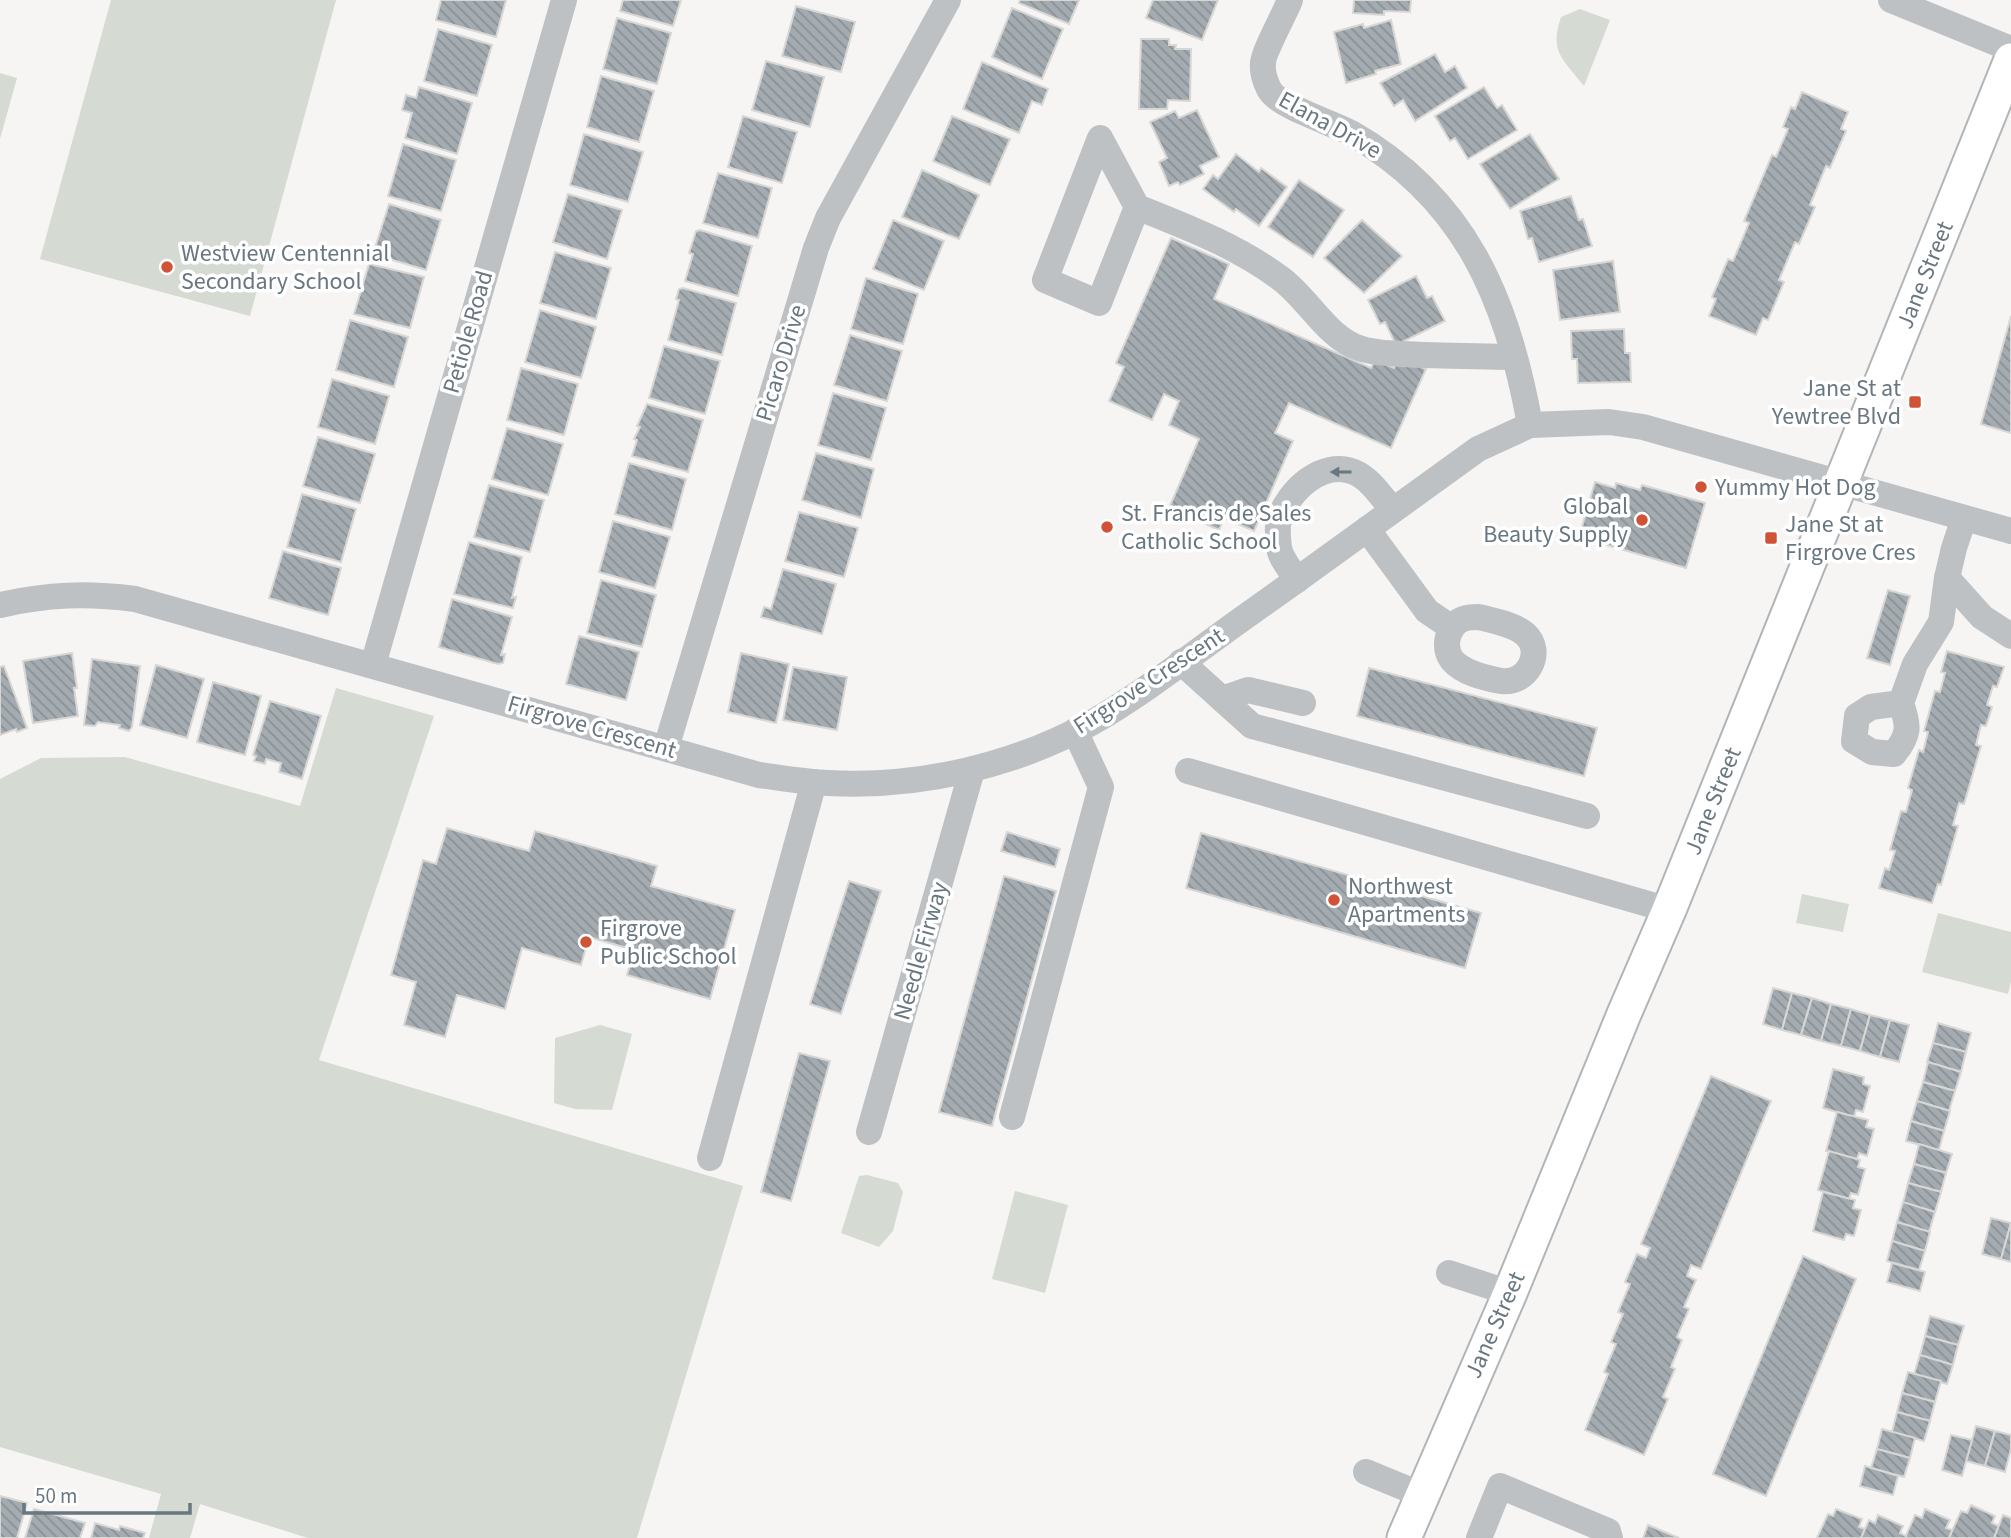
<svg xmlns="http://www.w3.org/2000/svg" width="2011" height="1538" viewBox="0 0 2011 1538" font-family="'Source Sans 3',sans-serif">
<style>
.park{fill:#d5dad2}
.building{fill:url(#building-back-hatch);stroke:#d7d7d5;stroke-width:2}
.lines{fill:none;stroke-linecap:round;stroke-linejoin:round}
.major-casing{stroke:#b1b5b8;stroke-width:37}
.minor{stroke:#bdc1c4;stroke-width:26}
.major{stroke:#fff;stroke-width:33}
.oneway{fill:#687780}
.poi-dot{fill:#d05338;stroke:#fff;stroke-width:2.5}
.labels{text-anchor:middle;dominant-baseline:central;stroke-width:7;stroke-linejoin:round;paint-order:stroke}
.street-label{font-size:24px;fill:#687780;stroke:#fff}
.poi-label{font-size:24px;fill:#687780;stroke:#fff;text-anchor:start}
</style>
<defs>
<pattern id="building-back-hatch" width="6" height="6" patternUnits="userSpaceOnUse" patternTransform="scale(1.75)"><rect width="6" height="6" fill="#a5acb1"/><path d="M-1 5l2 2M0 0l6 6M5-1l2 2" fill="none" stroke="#8a9195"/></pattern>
</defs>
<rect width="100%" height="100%" fill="#f6f5f3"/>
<g class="park">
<polygon points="111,0 336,0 250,316 40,259"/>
<path d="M1580,9L1610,20L1584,86C1563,59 1549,52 1561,17Z"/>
<polygon points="0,73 17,78 0,139"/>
<polygon points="336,688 434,716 319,1060 743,1186 637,1538 308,1538 200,1504 190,1538 149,1538 161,1494 0,1447 0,779 41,758 125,757 300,806"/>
<polygon points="1802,894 1849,904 1843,932 1796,923"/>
<polygon points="1938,913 2011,932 2011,981 2008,994 1922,972"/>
<polygon points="600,1025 632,1034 612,1110 575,1109 554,1103 555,1038"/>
<polygon points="867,1175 898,1183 903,1192 893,1231 879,1247 841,1233 859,1176"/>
<polygon points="1015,1191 1068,1205 1045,1293 992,1279"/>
</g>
<g class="building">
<polygon points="441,0 506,0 496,37 436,20"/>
<polygon points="623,0 681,0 673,26 620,11"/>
<polygon points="1020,0 1079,0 1069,24 1019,3"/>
<polygon points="1153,0 1218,0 1202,40 1146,18"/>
<polygon points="1354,0 1411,0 1410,12 1384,11 1384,15 1353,13"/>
<polygon points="796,6 855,22 841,72 782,56"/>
<polygon points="1012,8 1063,29 1042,79 992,57"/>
<polygon points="617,18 671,33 657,84 603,69"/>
<polygon points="1391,20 1401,64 1375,71 1376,74 1346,83 1334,32 1363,24 1364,28"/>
<polygon points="438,29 492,45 477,96 424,81"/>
<polygon points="1141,39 1169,39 1169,45 1176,45 1175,49 1191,49 1190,101 1168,100 1167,109 1139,109"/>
<polygon points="1435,54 1445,72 1455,66 1467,88 1415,121 1403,100 1394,106 1380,83"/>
<polygon points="766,61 824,77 810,127 752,110"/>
<polygon points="982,62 1048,89 1042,105 1032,101 1019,133 963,109"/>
<polygon points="601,76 654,91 639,142 587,127"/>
<polygon points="419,87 472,103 457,154 405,138 412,113 402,110 406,95 416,98"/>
<polygon points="1484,87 1497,108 1502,105 1517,130 1468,159 1455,138 1450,141 1435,116"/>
<polygon points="1802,92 1848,112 1841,129 1846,131 1830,168 1826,166 1810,205 1815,207 1799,244 1795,242 1779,280 1784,282 1768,320 1763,318 1756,335 1709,316 1716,299 1712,297 1728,259 1733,261 1749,223 1744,221 1772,155 1776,157 1788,129 1783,127 1791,107 1795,109"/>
<polygon points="1197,110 1219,157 1200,166 1204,174 1180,185 1178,182 1169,186 1159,162 1167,158 1150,122 1175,111 1179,118"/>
<polygon points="743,116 797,132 782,183 728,167"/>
<polygon points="952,116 1010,139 990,185 933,161"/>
<polygon points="584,134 643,152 628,202 570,185"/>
<polygon points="1530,134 1559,179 1510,209 1480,164"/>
<polygon points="403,144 456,160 441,211 388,196"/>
<polygon points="1236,154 1259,172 1261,168 1287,187 1259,226 1236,209 1234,212 1203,189 1213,175 1218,179"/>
<polygon points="922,170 979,195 959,239 902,217"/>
<polygon points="718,173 772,188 758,238 703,223"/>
<polygon points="1299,180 1344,210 1313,257 1268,227"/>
<polygon points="568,194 622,210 607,259 553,242"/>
<polygon points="1571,196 1579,220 1583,219 1592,246 1539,262 1532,238 1528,239 1520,211"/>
<polygon points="389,204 441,220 426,270 373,254"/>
<polygon points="893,220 944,241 924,290 873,269"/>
<polygon points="1362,220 1402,256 1364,293 1324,258"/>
<polygon points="700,230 752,246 738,296 685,281 693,254 689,253 696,231"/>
<polygon points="1171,238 1229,264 1214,299 1371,368 1375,360 1394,368 1399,357 1426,369 1391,448 1289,403 1275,433 1293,441 1254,531 1224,518 1219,530 1169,508 1199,439 1169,425 1179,401 1164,394 1152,420 1109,401 1124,367 1116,363"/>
<polygon points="555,252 611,268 596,319 540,303"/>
<polygon points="1613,261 1620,312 1560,320 1553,270"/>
<polygon points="369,264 424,277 410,328 354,314"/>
<polygon points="1416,276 1427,298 1432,296 1445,321 1396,345 1385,322 1380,324 1368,300"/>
<polygon points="866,278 918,294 903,344 851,329"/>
<polygon points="683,288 736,303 722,355 668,340 679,300 676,299 679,289"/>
<polygon points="540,310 596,327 581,378 525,362"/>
<polygon points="2011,316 2011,433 1981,424"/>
<polygon points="350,320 408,337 394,387 336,370"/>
<polygon points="1624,329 1625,353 1630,353 1631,382 1578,383 1577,359 1572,359 1571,331"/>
<polygon points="850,335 902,351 887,401 834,385"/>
<polygon points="664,346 720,361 705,414 649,398"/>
<polygon points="521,368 578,384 564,435 507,420"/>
<polygon points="332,379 389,396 375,444 318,427"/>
<polygon points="833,393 886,408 871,460 818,445"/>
<polygon points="647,404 703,420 688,472 632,456 637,440 634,439 640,427 637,426"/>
<polygon points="507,428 563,444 548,495 492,479"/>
<polygon points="318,437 375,454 360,503 303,486"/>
<polygon points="816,453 874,469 861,518 802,500"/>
<polygon points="629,463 686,479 672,530 615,514"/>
<polygon points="1595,482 1615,488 1616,483 1640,490 1642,485 1705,503 1686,568 1579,537"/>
<polygon points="489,485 544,500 530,552 474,537"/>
<polygon points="302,494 356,509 341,562 287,547"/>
<polygon points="799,512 858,528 844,577 785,561"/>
<polygon points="613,521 670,537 655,588 599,572"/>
<polygon points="469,542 522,557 512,598 516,597 513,608 454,594"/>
<polygon points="283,551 341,568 328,615 269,598"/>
<polygon points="783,569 836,584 822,634 761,617 764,607 771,609"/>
<polygon points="601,580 656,595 642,647 587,633"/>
<polygon points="1888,590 1910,596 1890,665 1867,658"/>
<polygon points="452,599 512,617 501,655 505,654 503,663 498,664 439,647"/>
<polygon points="579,636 639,652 626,700 566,684"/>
<polygon points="1947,651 2004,667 1997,687 1993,686 1987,705 1992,707 1986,726 1981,725 1976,745 1981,746 1964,804 1959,803 1953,825 1958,826 1941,885 1938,884 1932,903 1879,888 1885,868 1889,870 1895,851 1890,850 1901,811 1906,812 1912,790 1908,788 1919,750 1923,752 1928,732 1924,731 1935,691 1940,692 1945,673 1941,672"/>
<polygon points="72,653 77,688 74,688 78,716 33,723 23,661"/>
<polygon points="741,653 789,664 776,723 728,712"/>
<polygon points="92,659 140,666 132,727 129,731 119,728 120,725 98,722 95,726 84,725"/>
<polygon points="156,665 204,679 187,738 140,725"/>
<polygon points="4,666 27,728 17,732 16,729 0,735 0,667"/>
<polygon points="793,667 847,677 837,730 783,720"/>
<polygon points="1369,668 1597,728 1584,776 1357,716"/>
<polygon points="213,682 261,696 245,755 197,742"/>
<polygon points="270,701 321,716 302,779 279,772 281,763 266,759 265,764 254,761 256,756 253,755"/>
<polygon points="447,828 529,851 535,831 657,866 651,886 735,910 710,999 627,975 634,950 589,937 581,965 522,948 505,1009 457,995 445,1037 404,1025 416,982 391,975 423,860 436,864"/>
<polygon points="1007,832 1060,849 1055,867 1001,851"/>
<polygon points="1201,833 1481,913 1465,968 1186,888"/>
<polygon points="1004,876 1056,891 992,1126 939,1112"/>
<polygon points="849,881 881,891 841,1014 810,1004"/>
<polygon points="1773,988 1792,993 1782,1030 1763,1024"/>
<polygon points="1792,993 1812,998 1801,1035 1782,1030"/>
<polygon points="1812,998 1831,1004 1821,1041 1801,1035"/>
<polygon points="1831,1004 1851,1009 1841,1046 1821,1041"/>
<polygon points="1851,1009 1870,1015 1860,1051 1841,1046"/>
<polygon points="1870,1015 1890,1020 1880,1057 1860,1051"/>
<polygon points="1890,1020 1909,1025 1899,1062 1880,1057"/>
<polygon points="1938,1023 1971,1033 1966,1052 1933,1043"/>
<polygon points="1933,1043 1966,1052 1961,1072 1927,1062"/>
<polygon points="799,1053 830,1061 791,1201 761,1192"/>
<polygon points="1928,1062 1961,1072 1955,1091 1923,1082"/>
<polygon points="1833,1069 1864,1077 1863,1084 1870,1086 1863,1112 1856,1110 1854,1117 1823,1108"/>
<polygon points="1711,1076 1771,1101 1701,1269 1691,1265 1687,1276 1696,1280 1684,1307 1689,1309 1677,1337 1682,1340 1671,1367 1675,1369 1663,1397 1668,1399 1644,1455 1585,1430 1608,1374 1604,1372 1616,1344 1611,1342 1623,1314 1618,1312 1630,1284 1625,1282 1637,1254 1646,1258 1650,1248 1641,1244"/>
<polygon points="1923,1082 1955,1091 1949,1111 1917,1101"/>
<polygon points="1917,1101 1950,1111 1944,1131 1911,1121"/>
<polygon points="1837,1112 1868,1120 1866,1127 1874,1129 1867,1156 1859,1153 1857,1159 1826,1151"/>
<polygon points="1911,1121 1944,1131 1939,1150 1906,1141"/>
<polygon points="1919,1144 1952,1154 1946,1173 1914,1164"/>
<polygon points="1829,1151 1860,1160 1858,1167 1865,1169 1858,1195 1851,1193 1849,1199 1818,1190"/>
<polygon points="1914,1164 1946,1173 1941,1192 1908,1183"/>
<polygon points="1908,1183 1941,1192 1935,1212 1903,1203"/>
<polygon points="1823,1192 1855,1200 1853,1208 1861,1210 1854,1236 1846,1234 1844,1240 1813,1231"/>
<polygon points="1903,1202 1935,1212 1929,1232 1897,1222"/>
<polygon points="1991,1218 2011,1223 2001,1259 1982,1254"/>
<polygon points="1897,1222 1930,1232 1925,1251 1892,1241"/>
<polygon points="2011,1223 2011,1262 2001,1259"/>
<polygon points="1892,1241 1925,1251 1919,1270 1887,1261"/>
<polygon points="1803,1256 1856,1279 1766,1496 1713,1474"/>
<polygon points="1892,1263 1925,1272 1920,1291 1887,1282"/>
<polygon points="1930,1316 1964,1326 1958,1345 1925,1336"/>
<polygon points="1925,1336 1958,1345 1953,1365 1920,1355"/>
<polygon points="1920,1355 1953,1365 1947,1384 1914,1374"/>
<polygon points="1908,1372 1941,1381 1935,1402 1902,1393"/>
<polygon points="1902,1393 1935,1402 1930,1421 1897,1412"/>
<polygon points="1897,1412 1930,1421 1924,1441 1892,1432"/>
<polygon points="1976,1426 1995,1431 1985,1466 1966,1461"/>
<polygon points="1882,1429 1915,1438 1910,1458 1877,1449"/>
<polygon points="1995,1431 2011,1435 2011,1449 2005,1472 1985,1466"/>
<polygon points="1951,1435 1972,1440 1962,1476 1942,1470"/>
<polygon points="1877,1449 1910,1458 1904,1477 1871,1468"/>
<polygon points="1865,1466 1898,1476 1893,1495 1860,1486"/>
<polygon points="0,1496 27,1503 17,1538 0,1538"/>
<polygon points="1971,1505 1995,1516 1992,1523 1999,1526 1994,1538 1949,1538 1961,1511 1967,1513"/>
<polygon points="34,1509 85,1523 80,1538 25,1538"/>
<polygon points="1836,1509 1862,1519 1859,1527 1865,1529 1861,1538 1817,1538 1828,1514 1833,1516"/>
<polygon points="1925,1509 1950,1520 1946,1528 1952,1530 1949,1538 1905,1538 1915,1515 1922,1518"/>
<polygon points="1878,1515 1903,1526 1900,1533 1906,1536 1905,1538 1861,1538 1869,1520 1875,1523"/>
<polygon points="2003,1515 2011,1518 2011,1538 1994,1538"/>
<polygon points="95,1523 119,1530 120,1526 145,1533 143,1538 91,1538"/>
<polygon points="1648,1525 1679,1538 1643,1538"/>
</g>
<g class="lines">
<g class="major-casing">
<polyline id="major" points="1404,1538 1510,1293 1624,1014 1669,910 2011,60"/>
</g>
<g class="minor">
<path d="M1290,0C1285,13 1263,53 1263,63C1262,72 1265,81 1269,89C1277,106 1331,122 1351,133C1465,198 1508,300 1530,425"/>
<polyline points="1891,0 2011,49"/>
<path d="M1137,207L1100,138L1045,280L1099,303L1137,207C1187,227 1237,246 1280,278C1308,298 1326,337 1359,348C1373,353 1387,353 1401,354C1439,356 1476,356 1513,357"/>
<polyline points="1964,518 1954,548 1947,578 1982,617 2011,636"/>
<polyline points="1367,529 1427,611 1452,628"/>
<path d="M1297,580C1291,570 1280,558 1279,547C1278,539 1277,527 1279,520C1288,491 1322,459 1354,472C1371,479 1382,498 1393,510"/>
<path d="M0,605C48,594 87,593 135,599L759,775C782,778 805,782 828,783C919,788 1014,766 1093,722C1145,692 1193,654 1242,619C1321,563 1399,506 1478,449L1530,425L1609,422L1643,427L2011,531"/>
<path d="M1479,617C1494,621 1513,624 1525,634C1545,652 1527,685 1501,681C1485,678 1463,673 1452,660C1442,646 1448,625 1463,619C1468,617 1474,617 1479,617Z"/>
<polyline points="1181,662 1252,726 1587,816"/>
<polyline points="373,665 564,0"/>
<polyline points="1222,699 1248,690 1303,703"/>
<path d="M1901,703L1871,707L1857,716L1854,741L1872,752L1894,754C1910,734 1909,726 1901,703L1915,664L1941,622L1947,578"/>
<polyline points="666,748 816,248 828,218 948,0"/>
<polyline points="1188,771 1669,910"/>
<polyline points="1012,1117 1101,787 1075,731"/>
<polyline points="869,1132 972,770"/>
<polyline points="710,1158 814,782"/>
<polyline points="1449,1273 1510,1293"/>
<polyline points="1366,1472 1422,1495"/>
<polyline points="1479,1538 1500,1486 1608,1531 1610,1538"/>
</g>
<use href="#major" class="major"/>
</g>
<defs><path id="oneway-solid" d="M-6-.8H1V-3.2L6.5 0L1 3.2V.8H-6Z" transform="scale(1.75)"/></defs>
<use class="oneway" href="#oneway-solid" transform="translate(1341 472) rotate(-180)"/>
<g class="poi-dot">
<circle cx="167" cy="267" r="7"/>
<rect x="1908" y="395" width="14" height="14" rx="3.5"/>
<circle cx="1701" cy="487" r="7"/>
<circle cx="1642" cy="520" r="7"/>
<circle cx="1107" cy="527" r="7"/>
<rect x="1764" y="531" width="14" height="14" rx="3.5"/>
<circle cx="1334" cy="900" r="7"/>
<circle cx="586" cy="942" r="7"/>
</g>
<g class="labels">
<g class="street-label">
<text transform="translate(1330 125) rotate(29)">Elana Drive</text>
<text transform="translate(1925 275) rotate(-68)">Jane Street</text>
<text transform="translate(468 332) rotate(-74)">Petiole Road</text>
<text transform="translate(781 363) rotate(-73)">Picaro Drive</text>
<text transform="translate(1149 681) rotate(-33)">Firgrove Crescent</text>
<text transform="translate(592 727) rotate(16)">Firgrove Crescent</text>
<text transform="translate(1713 801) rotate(-68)">Jane Street</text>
<text transform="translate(921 951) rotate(-74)">Needle Firway</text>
<text transform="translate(1495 1325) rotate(-66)">Jane Street</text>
</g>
<g class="poi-label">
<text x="181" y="253">Westview Centennial<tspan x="181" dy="28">Secondary School</tspan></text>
<text x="1901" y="388" text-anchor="end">Jane St at<tspan x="1901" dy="28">Yewtree Blvd</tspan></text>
<text x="1715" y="487">Yummy Hot Dog</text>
<text x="1628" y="506" text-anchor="end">Global<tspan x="1628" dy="28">Beauty Supply</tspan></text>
<text x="1121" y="513">St. Francis de Sales<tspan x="1121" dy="28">Catholic School</tspan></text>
<text x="1785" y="524">Jane St at<tspan x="1785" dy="28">Firgrove Cres</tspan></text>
<text x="1348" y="886">Northwest<tspan x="1348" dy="28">Apartments</tspan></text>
<text x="600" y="928">Firgrove<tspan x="600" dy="28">Public School</tspan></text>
</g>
</g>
<path d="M24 1503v10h166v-10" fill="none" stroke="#687780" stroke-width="3.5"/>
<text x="35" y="1503" font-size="21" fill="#687780" stroke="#ffffff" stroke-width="5" paint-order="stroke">50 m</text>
</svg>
